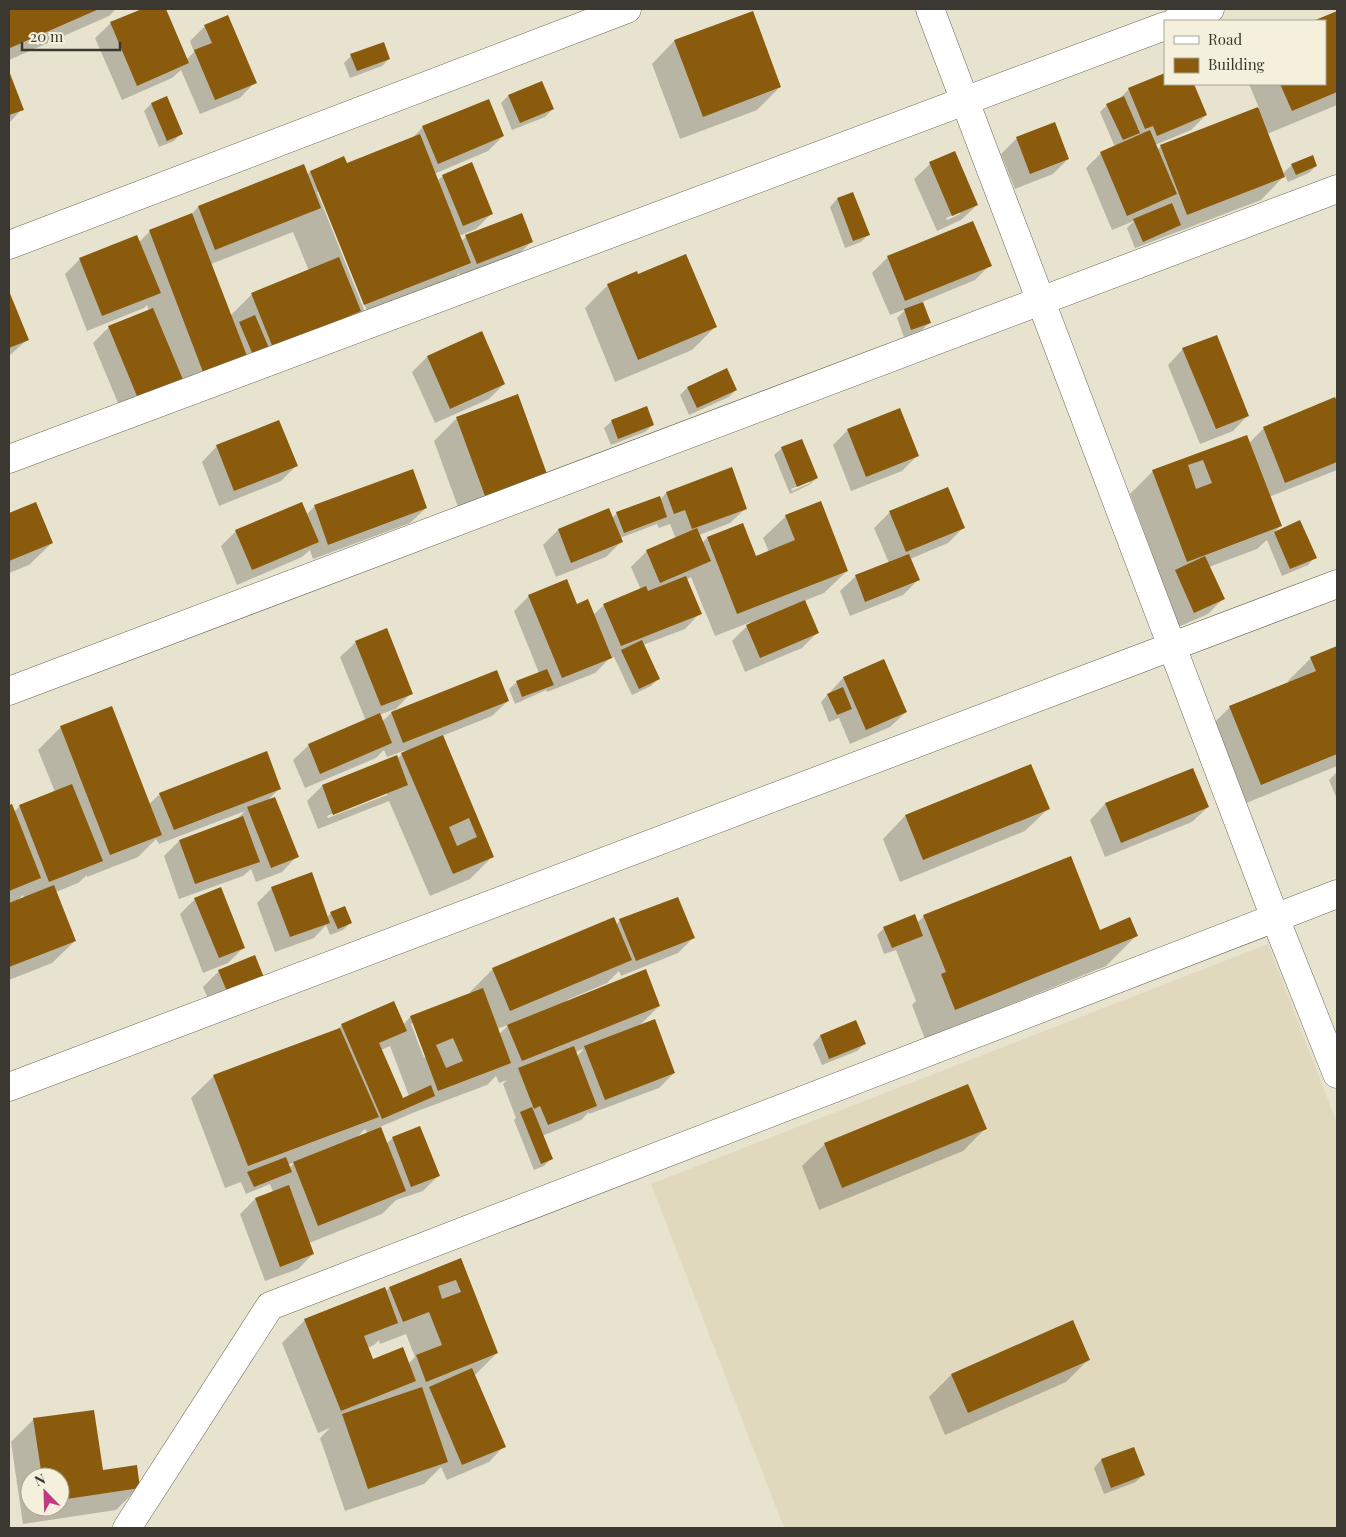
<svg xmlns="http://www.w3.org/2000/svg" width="1346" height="1537" viewBox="0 0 1346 1537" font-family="'Playfair Display',serif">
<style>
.built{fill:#e0d9be}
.shadow{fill:#0003;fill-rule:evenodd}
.building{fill:#8a5b0c;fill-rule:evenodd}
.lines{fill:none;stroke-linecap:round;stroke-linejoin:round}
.minor-casing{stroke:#6d6857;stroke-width:29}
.minor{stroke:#fff;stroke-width:28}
</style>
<rect width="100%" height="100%" fill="#e8e3cf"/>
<polygon class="built" points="1268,944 1337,1123 1337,1528 784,1528 651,1184"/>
<g class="shadow">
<polygon points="9,9 116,9 109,16 9,60"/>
<polygon points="145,9 164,9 186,60 194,52 190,41 205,26 255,82 240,98 200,114 181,70 172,78 122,100 95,38 111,23"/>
<polygon points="1337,13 1337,105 1267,134 1282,174 1292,165 1316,166 1309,173 1288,182 1285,175 1261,200 1135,248 1127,228 1134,221 1112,230 1086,168 1101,153 1115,147 1100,112 1107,105 1118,100 1129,89 1165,84 1193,84 1206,115 1191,130 1155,145 1157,150 1161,146 1259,108 1249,84 1325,84 1325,21 1316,21"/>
<polygon points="674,41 780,87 757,110 680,139 652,64"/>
<polygon points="351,56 389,59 382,66 350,78 344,63"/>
<polygon points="9,74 22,109 9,123"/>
<polygon points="541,82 553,109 545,117 512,130 501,103 508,96"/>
<polygon points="167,98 182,133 174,141 159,147 144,111 151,104"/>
<path d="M423,127L503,136L488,151L434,174L437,181L443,176L491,214L476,229L459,236L461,241L466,237L531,242L516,257L461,278L459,273L440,292L123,415L93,343L108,328L149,311L147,305L144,308L87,331L65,274L80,259L139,242L150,231L190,216L198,207L307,175L310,172L347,165L411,139ZM317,192H320L367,311L365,312ZM293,232L309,271L252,294L230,316L211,264Z"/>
<polygon points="1017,138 1068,159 1053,174 1015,189 1001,154"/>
<path d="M930,164L977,205L961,220L937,231L914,179ZM960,212V214L947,220L946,218Z"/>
<polygon points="837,199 868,235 861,242 845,248 830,207"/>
<polygon points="973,222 990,265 975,280 922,302 929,323 922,330 904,337 897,318 906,309 890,315 872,273 888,257"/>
<polygon points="608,285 715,327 692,350 615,382 585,308"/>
<polygon points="9,294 27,340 9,356"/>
<polygon points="1183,349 1248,415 1233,431 1200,444 1168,365"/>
<polygon points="427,357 504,384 489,399 435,423 412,372"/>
<polygon points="687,388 736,390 729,397 689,415 680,395"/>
<polygon points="1335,399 1337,406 1337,470 1269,497 1280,526 1273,534 1300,522 1315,557 1308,565 1282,576 1267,540 1257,549 1209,567 1223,599 1208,614 1178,627 1160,586 1163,583 1130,494 1153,471 1249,443 1264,428"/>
<polygon points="457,418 523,496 462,518 434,441"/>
<polygon points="612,421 653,425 645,432 611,445 604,428"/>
<polygon points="848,430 917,456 902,471 851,491 833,445"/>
<polygon points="217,446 296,466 281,481 219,506 202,462"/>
<path d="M782,448L817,478L809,485L790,494L774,455ZM810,481V483L792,491L791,489Z"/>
<polygon points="947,489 963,528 948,543 910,559 918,580 903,595 850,616 840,591 856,576 889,563 874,528 890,512"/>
<polygon points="666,493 746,508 730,523 699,535 702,543 707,538 755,557 769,552 763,538 786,516 847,571 824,593 804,601 817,633 802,648 745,672 732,641 751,622 715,636 691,577 686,580 700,613 685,629 643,645 659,678 651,686 632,695 614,657 609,659 595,673 547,692 546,690 515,704 509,689 517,682 539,673 514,611 529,596 577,606 593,615 604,605 641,590 631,567 647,551 676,539 670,524 659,528 657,524 620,538 621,542 606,557 556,577 543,545 558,530 608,510 612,518 617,513 660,500"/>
<polygon points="36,504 52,543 29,565 9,573 9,515"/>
<polygon points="315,506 426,508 410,523 313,559 310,550 302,557 237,585 221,546 236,531 306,515"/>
<path d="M356,642L411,693L392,713L508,701L492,716L442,736L493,856L470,879L430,896L389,801L318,829L307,801L322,786L397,759L406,750L387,757L384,750L376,758L305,788L293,760L309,745L366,721L340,657ZM395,709L382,722L379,715ZM387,792V795L328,818L327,816Z"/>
<polygon points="1337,647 1337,766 1239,806 1207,730 1230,707 1289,683 1288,681 1311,658"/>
<polygon points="884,661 906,712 890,727 850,744 839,718 829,722 821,702 843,678"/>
<path d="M61,727L149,804L160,794L280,788L267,801L297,856L282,872L256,882L251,869L243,876L179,899L164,856L179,841L236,820L245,811L159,844L156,839L138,857L87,877V875L78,883L56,892L75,941L52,963L9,980V807L11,806L14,812L20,806L55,792L38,750ZM23,895L24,898L17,901Z"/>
<polygon points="1030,766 1048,809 1025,831 900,882 883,839 905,816"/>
<polygon points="1193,769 1208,807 1192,822 1105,857 1090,820 1105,804"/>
<polygon points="1337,772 1337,796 1336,797 1329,780"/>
<polygon points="272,888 327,917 331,913 351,922 343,930 330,935 326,925 314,938 275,952 257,903"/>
<polygon points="195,899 244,947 228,963 203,973 180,914"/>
<polygon points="924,916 1100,931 1136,936 1106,966 925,1039 912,1005 916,1001 896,950 884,954 877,935 884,928 917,923"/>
<path d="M620,920L693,938L678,953L621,976L619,971L607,983L567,1000V1002L659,1006L637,1028L674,1073L659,1088L589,1114V1112L581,1120L542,1136L551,1159L544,1166L534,1170L514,1120L516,1118L503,1084L507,1080L499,1083L496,1076L487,1085L415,1112L380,1127L386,1144L393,1138L438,1176L423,1191L396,1200L382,1214L309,1243L313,1254L298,1269L265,1281L240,1214L255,1199L273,1192L270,1184L246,1194L241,1182L225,1188L191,1098L214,1076L336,1031L342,1025H403L410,1017L471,994L470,992L493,969L616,925ZM413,1023L426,1056L424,1058L411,1024ZM510,1024L499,1034L497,1029ZM390,1046L409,1096L402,1099L381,1050ZM583,1049V1050L577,1056L576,1052ZM365,1129L368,1134L355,1139ZM295,1162L289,1168L287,1165Z"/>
<polygon points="254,957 215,1015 203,987 219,971"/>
<polygon points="856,1022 864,1044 857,1051 822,1065 813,1044 820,1036"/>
<polygon points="985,1129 963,1151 819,1210 802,1166 825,1144"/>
<path d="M460,1260L497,1353L474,1376L504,1446L489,1462L447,1480L441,1467L424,1484L345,1511L320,1438L330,1428L318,1433L282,1343L305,1320L385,1292L389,1288ZM406,1334L415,1357L408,1364L372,1361L367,1348L374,1345L379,1340L380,1344Z"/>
<polygon points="1089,1359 1066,1382 945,1435 929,1397 951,1375"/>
<path d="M34,1419L102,1472L139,1487L116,1510L23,1524L11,1442ZM30,1477H60V1507H30Z"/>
<polygon points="1134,1448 1143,1475 1136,1482 1104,1494 1094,1468 1101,1460"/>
</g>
<g class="building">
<polygon points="9,9 99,9 10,48"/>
<polygon points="142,9 166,9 189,63 137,86 110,22"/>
<polygon points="753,11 781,87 703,117 674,40"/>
<polygon points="1337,11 1337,92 1292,111 1280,84 1325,84 1325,21 1313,21"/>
<polygon points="228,15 257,83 215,100 194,50 212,43 204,25"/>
<polygon points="384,42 390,59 357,71 350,54"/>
<polygon points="9,71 24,110 9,115"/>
<polygon points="1165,73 1165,84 1194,84 1207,115 1157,136 1153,126 1145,129 1128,88"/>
<polygon points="542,81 554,109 520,123 508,95"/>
<polygon points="167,96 183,134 167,141 151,103"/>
<polygon points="1124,96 1140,133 1123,140 1106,104"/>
<polygon points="489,99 504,136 438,164 422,126"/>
<polygon points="1258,107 1285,177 1187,215 1160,145"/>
<polygon points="1055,122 1069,159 1030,174 1016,137"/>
<polygon points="1150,130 1177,194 1127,216 1100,152"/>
<polygon points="420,134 471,263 364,305 310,171 344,156 347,163"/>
<polygon points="955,151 978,205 952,216 929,162"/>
<polygon points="1313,155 1317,166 1296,175 1291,164"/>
<polygon points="472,162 493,214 463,226 442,175"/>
<polygon points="304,164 321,208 215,250 198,206"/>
<polygon points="853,192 870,235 853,241 837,198"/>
<polygon points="1172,203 1181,225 1143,242 1133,219"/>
<polygon points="192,213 247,356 203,372 149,230"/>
<polygon points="522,213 533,242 477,264 465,235"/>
<polygon points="973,221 992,266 905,301 887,256"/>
<polygon points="137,235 161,293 102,316 79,258"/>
<polygon points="686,254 717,327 638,360 607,284 637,271 638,274"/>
<polygon points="339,257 361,311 273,348 251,293"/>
<polygon points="9,291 29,340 9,348"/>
<polygon points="923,302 931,323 911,330 904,309"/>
<polygon points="153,308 184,382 139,401 108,326"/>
<polygon points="255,315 269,348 253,355 239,322"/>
<polygon points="482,331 505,384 450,409 427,356"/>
<polygon points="1217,335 1249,416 1216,429 1182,348"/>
<polygon points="727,368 737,390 697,408 687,387"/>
<polygon points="518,394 547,474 485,496 456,417"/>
<polygon points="1335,397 1337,402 1337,462 1285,483 1263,427"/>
<polygon points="647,406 654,425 618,439 611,420"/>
<polygon points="900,408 919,456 866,477 847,429"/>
<polygon points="279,420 298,466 234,491 216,445"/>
<path d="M1247,435L1282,526L1187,562L1152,470ZM1203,460L1212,483L1196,489L1188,465Z"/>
<polygon points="802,439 818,478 797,487 781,447"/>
<polygon points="732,467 747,509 692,529 685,510 674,514 666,492"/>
<polygon points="413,469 427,508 328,545 314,505"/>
<polygon points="948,487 965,528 906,552 889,511"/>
<polygon points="660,496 667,517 624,533 616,512"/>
<polygon points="821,501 848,571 737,614 707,537 743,523 756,556 795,540 785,515"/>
<polygon points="36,502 53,543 9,561 9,513"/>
<polygon points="302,502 319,542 252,570 235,530"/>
<polygon points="609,508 623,542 571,563 558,529"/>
<polygon points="1300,520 1317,558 1290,569 1274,532"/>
<polygon points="697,528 711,561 660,583 646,550"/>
<polygon points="909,554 920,580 865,602 855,575"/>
<polygon points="1205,556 1225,599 1194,613 1175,570"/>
<polygon points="686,576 702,614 621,646 603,604 646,586 648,591"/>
<polygon points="567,579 577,604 588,599 612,658 562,678 528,595"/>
<polygon points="805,600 819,633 760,658 746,625"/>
<polygon points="387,628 413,694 381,706 355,641"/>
<polygon points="642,640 660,679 639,689 621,650"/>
<polygon points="1337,646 1337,754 1261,785 1229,706 1316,671 1310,657"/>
<polygon points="884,659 907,712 866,730 843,677"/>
<polygon points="547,669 554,685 522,697 516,681"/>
<polygon points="497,670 509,701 403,743 391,712"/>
<polygon points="843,687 852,709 837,715 827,694"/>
<polygon points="112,706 162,835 110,855 60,726"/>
<polygon points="380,713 392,743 320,774 308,744"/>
<path d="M443,735L494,857L453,874L401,753ZM469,818L477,837L457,846L449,827Z"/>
<polygon points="267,751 281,789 174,830 159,793"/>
<polygon points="397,755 408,785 333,815 322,785"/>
<polygon points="1031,764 1050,809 923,860 905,815"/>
<polygon points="1193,768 1209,807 1121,843 1105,803"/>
<polygon points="72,784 103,861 49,882 19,805"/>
<polygon points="275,797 299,857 271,868 247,807"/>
<polygon points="12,804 41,878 9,891 9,805"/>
<polygon points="243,816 260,862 195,884 179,840"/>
<polygon points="1071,856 1100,930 1130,917 1138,936 955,1010 941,974 946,972 923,915"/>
<polygon points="312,872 330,923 290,937 271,887"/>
<polygon points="54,885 76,941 9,967 9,903"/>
<polygon points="221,887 245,948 219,958 194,898"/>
<polygon points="678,897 695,938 636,961 619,919"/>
<polygon points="345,906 352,923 338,929 330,912"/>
<polygon points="915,914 923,936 892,948 883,927"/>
<polygon points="614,917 632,960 510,1011 492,968"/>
<polygon points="255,955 267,985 231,1001 218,970"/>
<polygon points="646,969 660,1006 522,1061 507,1025"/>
<path d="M483,988L511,1063L438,1091L410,1016ZM453,1038L463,1061L446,1068L436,1045Z"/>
<polygon points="394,1001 407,1031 379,1043 403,1098 431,1085 435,1096 382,1119 341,1024"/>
<polygon points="655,1019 675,1073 605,1100 584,1046"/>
<polygon points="856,1020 866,1044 829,1059 820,1035"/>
<polygon points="340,1028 379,1117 248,1166 213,1075"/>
<polygon points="574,1046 597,1106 548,1125 540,1106 534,1109 518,1068"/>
<polygon points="968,1084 987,1129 842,1188 824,1143"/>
<polygon points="532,1107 553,1159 541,1164 520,1112"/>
<polygon points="420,1126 440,1176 411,1187 392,1137"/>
<polygon points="381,1127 406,1191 318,1226 293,1162"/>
<polygon points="286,1157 292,1172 254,1187 247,1172"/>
<polygon points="289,1185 314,1254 280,1267 255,1198"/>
<path d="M461,1258L498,1353L426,1382L416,1355L442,1345L429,1312L403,1322L389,1287ZM456,1280L461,1292L442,1299L438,1286Z"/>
<polygon points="385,1287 398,1323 364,1336 373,1359 403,1347 416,1381 341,1411 304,1319"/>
<polygon points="1073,1320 1090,1360 968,1413 951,1374"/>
<polygon points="472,1368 506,1447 462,1465 429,1387"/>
<polygon points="422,1387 448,1462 368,1489 342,1414"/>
<polygon points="94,1410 103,1470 137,1465 140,1488 60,1500 60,1477 42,1477 33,1418"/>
<polygon points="1134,1447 1145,1475 1111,1488 1101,1459"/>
</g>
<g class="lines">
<g class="minor-casing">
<g id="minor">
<polyline points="930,9 1275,918 1337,1074"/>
<polyline points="1176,21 1210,9"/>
<polyline points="9,245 627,9"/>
<polyline points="9,459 1165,26"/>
<polyline points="9,691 1337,189"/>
<polyline points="9,1087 1337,584"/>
<polyline points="127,1528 270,1306 1337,894"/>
</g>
</g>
<use href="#minor" class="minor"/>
</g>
<rect width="1346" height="1537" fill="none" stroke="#3a3831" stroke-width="20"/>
<rect x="1164" y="20" width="162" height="65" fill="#f5f0dc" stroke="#aaa698"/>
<rect x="1174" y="36" width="25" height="8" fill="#ffffff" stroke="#aaa698"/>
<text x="1208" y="45" font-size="15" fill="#3a3831">Road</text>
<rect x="1174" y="58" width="25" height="15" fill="#8a5b0c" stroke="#aaa698"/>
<text x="1208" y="70" font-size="15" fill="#3a3831">Building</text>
<g transform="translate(45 1492) rotate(337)"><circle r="24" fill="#f5f0dc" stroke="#aaa698"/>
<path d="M0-4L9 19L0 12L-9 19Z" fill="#bf3b81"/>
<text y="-8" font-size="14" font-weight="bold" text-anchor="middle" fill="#3a3831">N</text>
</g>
<path d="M22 42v8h98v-8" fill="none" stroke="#3a3831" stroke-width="2.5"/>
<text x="30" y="42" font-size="15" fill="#3a3831" stroke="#f5f0dc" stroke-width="4" paint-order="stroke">20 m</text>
</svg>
